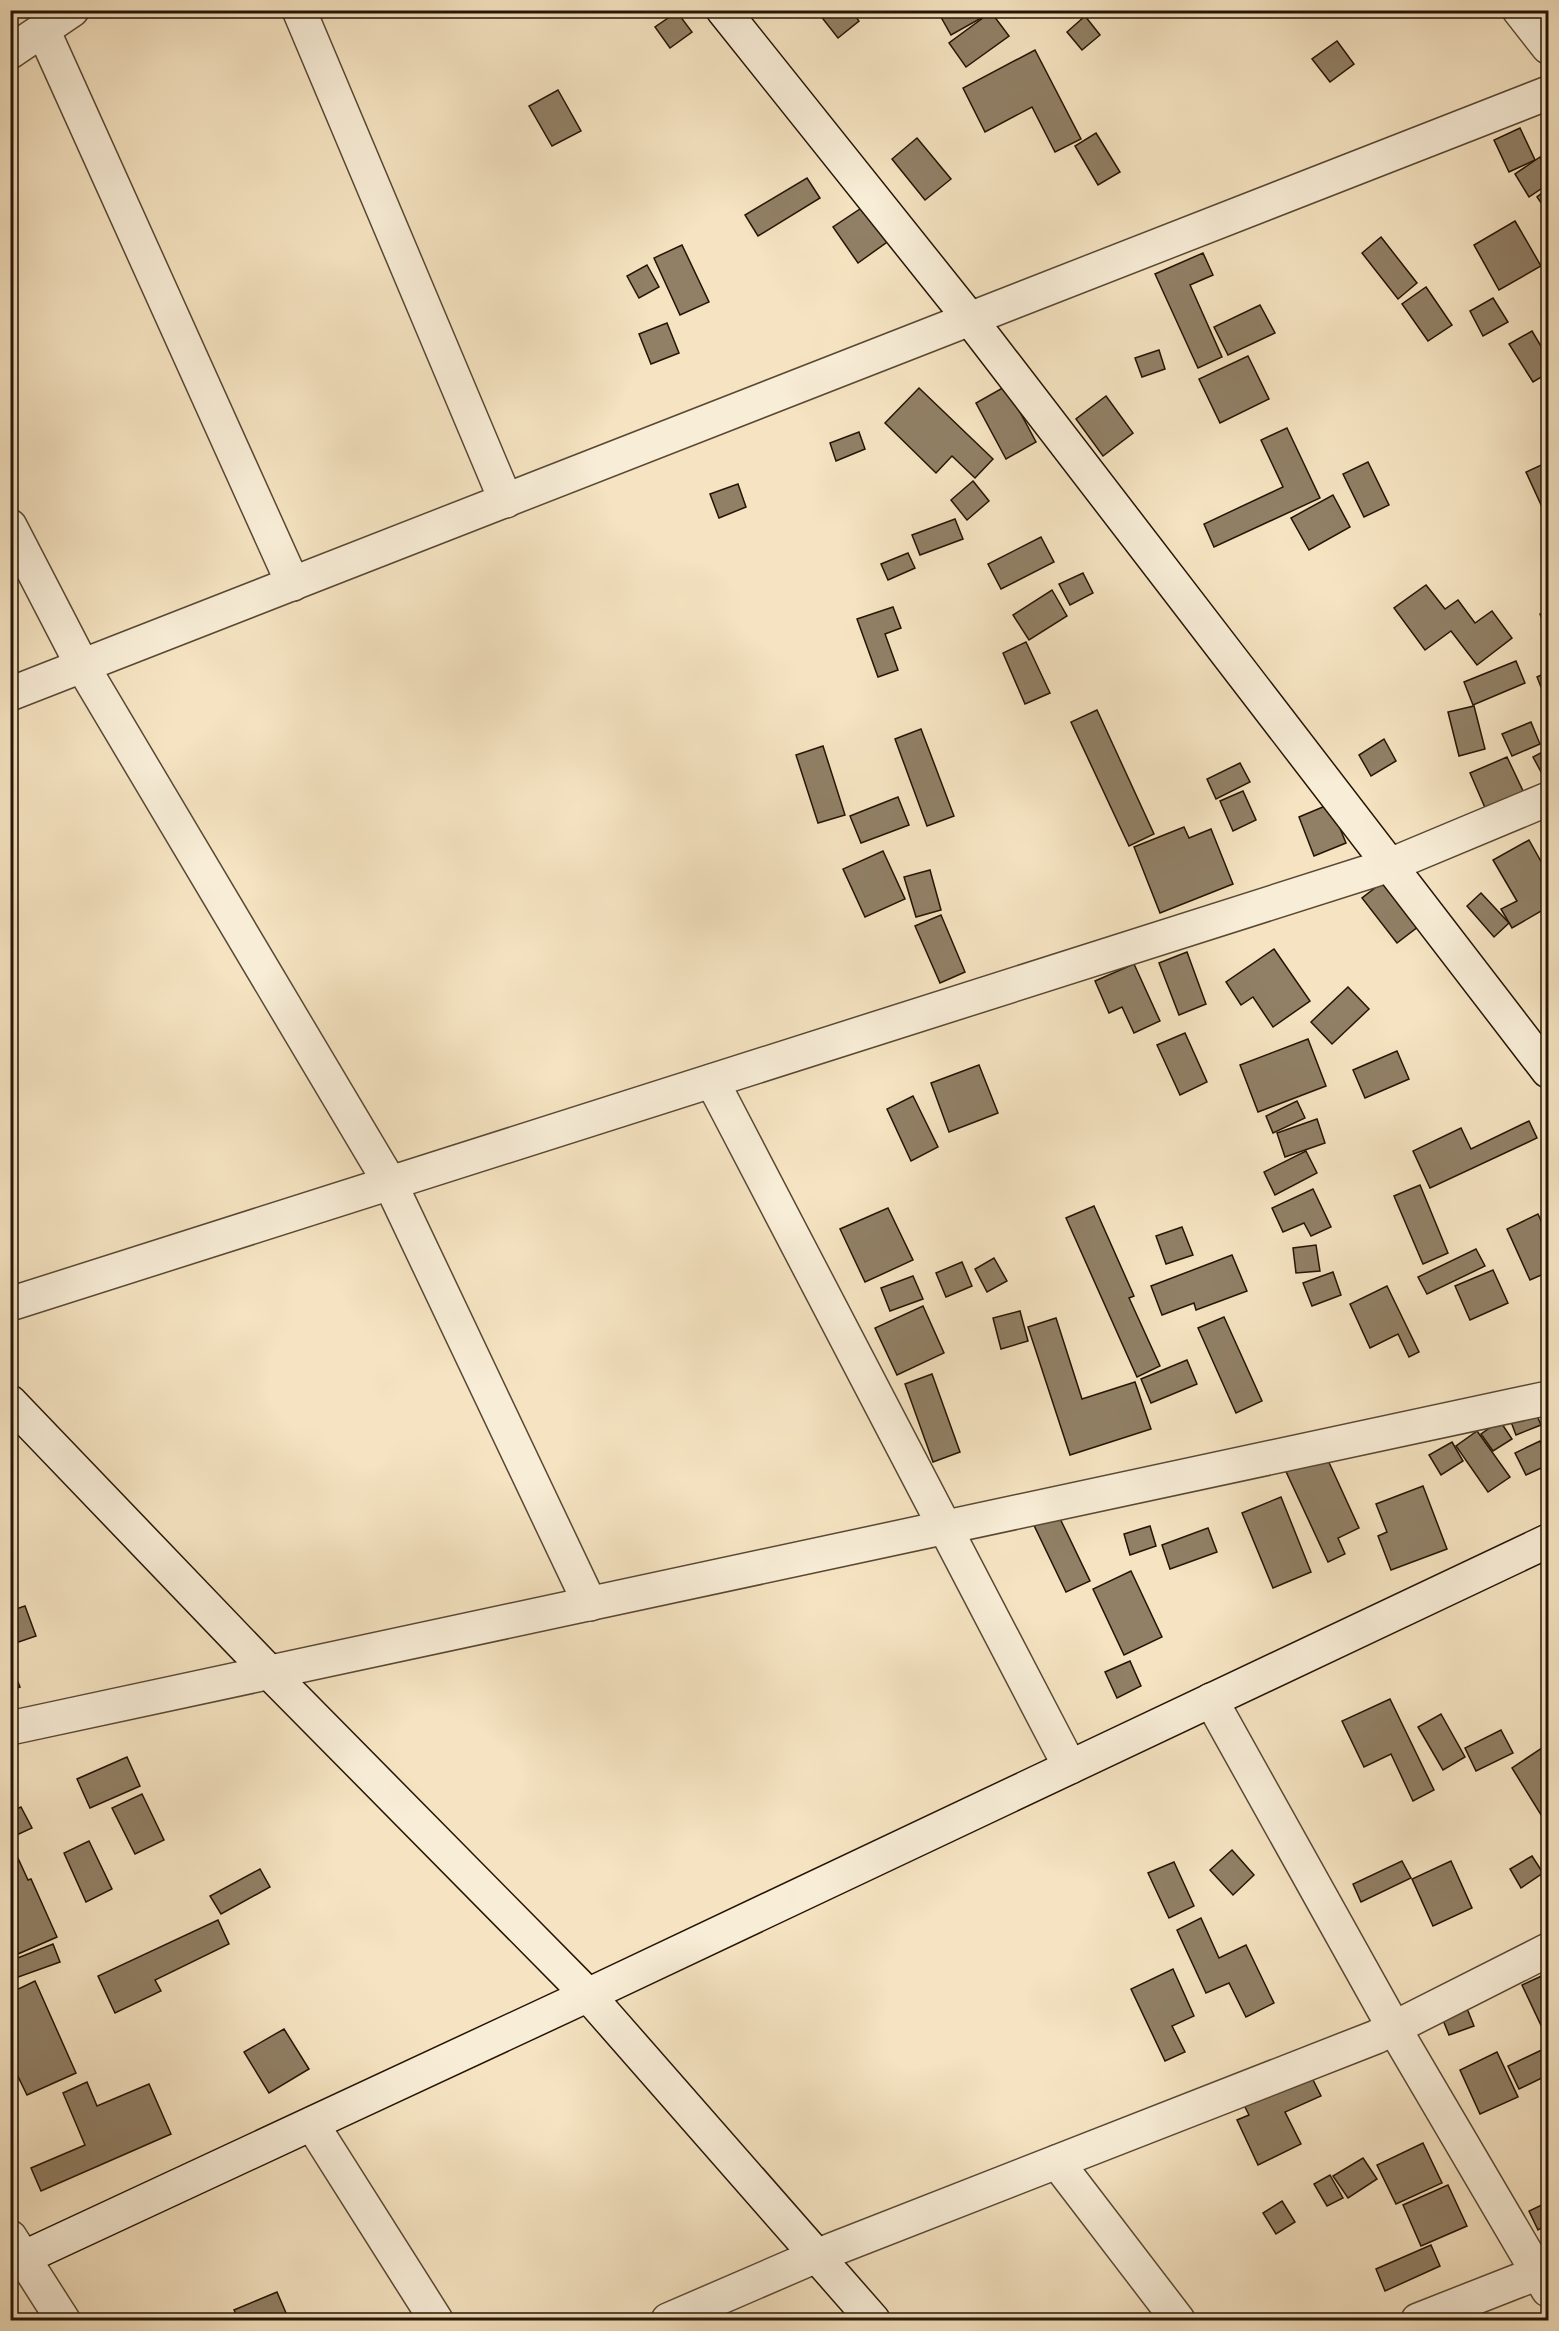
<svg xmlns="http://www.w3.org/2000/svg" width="1559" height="2331" viewBox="0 0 1559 2331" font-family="'Sorts Mill Goudy',serif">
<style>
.building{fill:#918066;stroke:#251404;stroke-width:1.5}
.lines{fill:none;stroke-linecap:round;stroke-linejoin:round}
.street-casing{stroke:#594833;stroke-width:36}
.secondary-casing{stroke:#251404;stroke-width:36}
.street{stroke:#f8edd7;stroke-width:33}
.secondary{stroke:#f8edd7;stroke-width:33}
</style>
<rect width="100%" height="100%" fill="#f5e3c1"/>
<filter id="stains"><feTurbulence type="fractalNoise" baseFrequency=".00333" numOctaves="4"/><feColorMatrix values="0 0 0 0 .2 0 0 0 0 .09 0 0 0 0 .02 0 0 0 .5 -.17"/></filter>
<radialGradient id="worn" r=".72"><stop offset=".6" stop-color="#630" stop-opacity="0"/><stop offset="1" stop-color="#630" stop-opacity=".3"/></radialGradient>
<g class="building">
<polygon points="816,10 851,10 859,21 838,38"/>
<polygon points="937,10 991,10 992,12 951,35"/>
<polygon points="677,12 692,32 670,48 655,27"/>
<polygon points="991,12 1009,36 966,67 949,43"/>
<polygon points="1085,16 1100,35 1082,50 1067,32"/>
<polygon points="1337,41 1354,64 1330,82 1312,59"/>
<polygon points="1035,50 1081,139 1055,152 1032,107 985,132 963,88"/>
<polygon points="558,90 581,131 552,146 529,106"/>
<polygon points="1520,128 1535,160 1509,172 1494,140"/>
<polygon points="1096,133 1120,172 1098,185 1075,146"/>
<polygon points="917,138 951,179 925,200 892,159"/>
<polygon points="1540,157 1548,170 1548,184 1529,197 1515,174"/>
<polygon points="807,178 820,198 758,236 745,215"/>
<polygon points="1548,188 1548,213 1537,197"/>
<polygon points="866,205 890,240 858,263 833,227"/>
<polygon points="1515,221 1541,266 1499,290 1474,245"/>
<polygon points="1381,237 1417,283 1398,299 1362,253"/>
<polygon points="682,245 709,302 680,315 654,258"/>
<polygon points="1203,253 1213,275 1190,285 1222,357 1198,368 1155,274"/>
<polygon points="647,265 659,287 639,298 627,276"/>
<polygon points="1426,287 1452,325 1428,341 1402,304"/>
<polygon points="1493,298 1508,322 1483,336 1470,311"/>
<polygon points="1260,305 1275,333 1228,355 1214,327"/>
<polygon points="667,323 679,353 651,364 639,334"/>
<polygon points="1532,331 1548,358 1548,373 1533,382 1509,344"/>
<polygon points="1159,350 1165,369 1142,377 1135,358"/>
<polygon points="1248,356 1269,399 1220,423 1199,379"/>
<polygon points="1006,386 1036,442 1006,459 976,403"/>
<polygon points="919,388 993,459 975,478 952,456 936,473 885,423"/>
<polygon points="1106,396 1133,433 1103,456 1076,419"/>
<polygon points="1287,428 1320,498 1214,547 1204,524 1283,487 1261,440"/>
<polygon points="859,432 865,449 836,461 830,443"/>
<polygon points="1368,462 1389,505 1364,517 1343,474"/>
<polygon points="1548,462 1548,520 1526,472"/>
<polygon points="973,481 989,501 967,520 951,500"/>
<polygon points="738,484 746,507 719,518 710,494"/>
<polygon points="1333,495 1350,527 1309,550 1291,518"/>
<polygon points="955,519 963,539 920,555 912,535"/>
<polygon points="1041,537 1054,562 1001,589 988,564"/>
<polygon points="908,553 915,568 888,580 881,564"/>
<polygon points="1083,573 1093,593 1070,605 1059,584"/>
<polygon points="1426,585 1445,609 1458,600 1475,623 1492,611 1512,638 1477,665 1451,631 1425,650 1394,608"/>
<polygon points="1052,590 1067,616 1029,640 1013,615"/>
<polygon points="893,607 901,628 885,634 898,670 878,677 857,619"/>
<polygon points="1548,610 1548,633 1540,614"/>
<polygon points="1026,642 1050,693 1025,704 1003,653"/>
<polygon points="1516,661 1525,683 1473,705 1464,682"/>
<polygon points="1548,672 1548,705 1537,677"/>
<polygon points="1474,706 1485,749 1459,756 1448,712"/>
<polygon points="1097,710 1154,834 1129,846 1071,722"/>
<polygon points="1531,722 1540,744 1512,756 1502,734"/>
<polygon points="921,729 954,816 927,826 895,739"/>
<polygon points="1384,739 1396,761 1371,776 1359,755"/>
<polygon points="823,746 845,815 818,823 796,755"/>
<polygon points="1548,749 1548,785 1533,757"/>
<polygon points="1507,757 1524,793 1486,810 1470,773"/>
<polygon points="1240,763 1250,782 1216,799 1207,779"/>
<polygon points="1243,791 1256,820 1233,831 1220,801"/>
<polygon points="898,797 909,825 861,843 850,816"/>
<polygon points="1330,804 1346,843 1314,856 1299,817"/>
<polygon points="1184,827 1189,838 1211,829 1233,884 1160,913 1134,847"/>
<polygon points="1529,840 1548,874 1548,907 1512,928 1501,909 1517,901 1493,860"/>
<polygon points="883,851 905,899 865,917 843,869"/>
<polygon points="930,870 941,910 916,917 904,877"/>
<polygon points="1384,881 1419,926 1397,943 1362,898"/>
<polygon points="1481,893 1509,923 1494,937 1467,906"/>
<polygon points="941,915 965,972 940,983 915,926"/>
<polygon points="1274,949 1310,1001 1273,1027 1253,997 1241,1005 1226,982"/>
<polygon points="1187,952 1206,1004 1179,1015 1159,963"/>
<polygon points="1134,964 1160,1021 1134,1033 1122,1007 1109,1013 1095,981"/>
<polygon points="1348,987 1369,1009 1332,1044 1311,1022"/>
<polygon points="1185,1033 1207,1082 1180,1095 1157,1045"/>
<polygon points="1308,1039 1326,1086 1258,1112 1240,1065"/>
<polygon points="1397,1051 1409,1079 1365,1098 1353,1070"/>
<polygon points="979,1065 998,1113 949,1132 931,1083"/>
<polygon points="913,1096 938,1147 911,1161 887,1109"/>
<polygon points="1297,1101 1305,1118 1273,1133 1266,1116"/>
<polygon points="1317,1119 1325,1143 1285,1157 1277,1133"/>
<polygon points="1529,1121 1537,1138 1430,1188 1413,1151 1461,1128 1471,1149"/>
<polygon points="1306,1151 1317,1173 1275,1195 1264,1172"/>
<polygon points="1420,1185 1448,1253 1423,1264 1394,1196"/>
<polygon points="1313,1189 1331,1227 1311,1236 1304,1223 1283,1232 1272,1208"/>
<polygon points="1094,1206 1134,1296 1129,1298 1160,1366 1137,1377 1066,1218"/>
<polygon points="888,1208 913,1260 865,1282 840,1229"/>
<polygon points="1538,1214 1548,1236 1548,1272 1530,1280 1507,1229"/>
<polygon points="1182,1227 1193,1255 1166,1264 1156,1236"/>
<polygon points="1316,1245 1320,1271 1296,1273 1293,1248"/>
<polygon points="1476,1249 1485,1266 1427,1294 1418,1277"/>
<polygon points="1232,1255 1247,1291 1196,1310 1194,1303 1162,1315 1151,1286"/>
<polygon points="994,1258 1007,1281 987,1292 975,1269"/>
<polygon points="962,1262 972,1286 946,1297 936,1273"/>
<polygon points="1493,1270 1508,1303 1470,1320 1455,1286"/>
<polygon points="1333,1272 1341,1295 1312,1306 1303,1283"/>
<polygon points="913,1276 923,1299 890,1311 881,1288"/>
<polygon points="1387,1286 1419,1352 1409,1357 1398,1334 1370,1348 1350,1304"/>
<polygon points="923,1306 944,1353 897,1375 875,1328"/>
<polygon points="1020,1311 1028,1341 1001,1349 993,1318"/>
<polygon points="1224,1317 1262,1401 1236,1413 1198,1328"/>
<polygon points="1056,1318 1082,1399 1135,1382 1151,1429 1070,1455 1028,1327"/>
<polygon points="1187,1360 1197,1384 1151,1403 1141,1379"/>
<polygon points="932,1374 960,1452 933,1462 905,1384"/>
<polygon points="1529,1396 1541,1425 1516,1435 1505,1406"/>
<polygon points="1500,1421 1512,1439 1493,1451 1481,1434"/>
<polygon points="1477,1431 1510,1477 1488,1492 1456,1446"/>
<polygon points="1315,1432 1359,1528 1338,1538 1345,1554 1328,1562 1276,1450"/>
<polygon points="1540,1441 1548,1459 1548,1465 1526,1475 1515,1453"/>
<polygon points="1452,1442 1463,1461 1441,1475 1429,1455"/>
<polygon points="1423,1486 1447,1549 1391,1570 1378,1536 1387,1532 1376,1504"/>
<polygon points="1281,1497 1311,1572 1273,1588 1242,1513"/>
<polygon points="1053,1504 1090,1581 1066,1592 1029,1515"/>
<polygon points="1150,1526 1156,1546 1130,1555 1124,1534"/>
<polygon points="1208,1528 1217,1552 1170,1569 1162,1545"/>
<polygon points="1131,1571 1162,1637 1124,1655 1093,1589"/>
<polygon points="25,1606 36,1636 10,1645 10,1611"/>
<polygon points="1130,1661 1141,1686 1117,1698 1105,1672"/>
<polygon points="10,1662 20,1687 10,1691"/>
<polygon points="1390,1699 1434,1790 1413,1801 1391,1754 1364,1767 1342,1721"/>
<polygon points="1441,1714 1465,1757 1443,1770 1418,1727"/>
<polygon points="1501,1730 1513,1753 1476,1771 1465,1748"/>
<polygon points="1548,1744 1548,1826 1512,1768"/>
<polygon points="127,1757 140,1786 90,1808 77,1779"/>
<polygon points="142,1794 164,1840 135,1854 112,1808"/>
<polygon points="21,1807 32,1828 10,1838 10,1812"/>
<polygon points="89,1841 112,1889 86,1902 64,1853"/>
<polygon points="1232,1850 1254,1875 1233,1895 1210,1870"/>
<polygon points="17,1856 28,1880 31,1879 57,1937 11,1957 10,1859"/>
<polygon points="1532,1856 1543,1873 1521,1888 1510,1869"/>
<polygon points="1402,1861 1411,1878 1361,1902 1353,1884"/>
<polygon points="1451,1861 1472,1908 1433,1926 1412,1879"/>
<polygon points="1174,1862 1194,1906 1169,1918 1148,1873"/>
<polygon points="260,1869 270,1887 221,1914 210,1896"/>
<polygon points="1201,1918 1219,1958 1246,1945 1274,2003 1246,2017 1229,1983 1206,1993 1177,1930"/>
<polygon points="218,1920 229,1944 155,1980 161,1991 115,2013 98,1976"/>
<polygon points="53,1944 60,1962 10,1980 10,1961"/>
<polygon points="1173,1969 1194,2016 1172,2026 1185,2052 1165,2061 1131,1989"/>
<polygon points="1548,1973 1548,2035 1546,2036 1522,1985"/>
<polygon points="35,1981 76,2073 27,2095 10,2060 10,1993"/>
<polygon points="1466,2006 1474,2026 1449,2035 1441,2015"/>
<polygon points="284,2029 309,2069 269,2093 244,2052"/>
<polygon points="1548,2047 1548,2075 1519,2089 1508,2066"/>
<polygon points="1497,2052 1518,2097 1480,2114 1460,2070"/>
<polygon points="1304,2062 1321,2096 1285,2112 1301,2144 1258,2165 1237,2120 1249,2115 1238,2093"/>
<polygon points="87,2082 97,2106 149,2084 171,2134 41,2191 31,2168 85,2145 63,2093"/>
<polygon points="1423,2143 1442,2183 1396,2204 1377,2165"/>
<polygon points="1363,2158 1377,2179 1348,2198 1333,2176"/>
<polygon points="1330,2175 1343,2198 1327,2206 1314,2184"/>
<polygon points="1448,2185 1467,2226 1421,2246 1403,2205"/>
<polygon points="1282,2201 1295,2222 1276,2234 1263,2213"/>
<polygon points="1548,2202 1548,2224 1538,2230 1529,2211"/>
<polygon points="1431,2245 1440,2266 1385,2291 1376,2269"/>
<polygon points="277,2292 289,2320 239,2320 234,2310"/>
</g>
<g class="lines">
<g class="street-casing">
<g id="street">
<polyline points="299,10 506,501"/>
<polyline points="1519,10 1548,47"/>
<polyline points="43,30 293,584"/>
<polyline points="10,52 72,10"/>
<polyline points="10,526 83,667 390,1183 590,1604"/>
<polyline points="10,694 1548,93"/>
<polyline points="712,1081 1070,1767"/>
<polyline points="10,1304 1390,865 1548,799"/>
<polyline points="1211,1700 1394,2028 1548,2290"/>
<polyline points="10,1728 1548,1398"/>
<polyline points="312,2124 436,2320"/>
<polyline points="1057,2162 1178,2320"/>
<polyline points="10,2237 63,2320"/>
<polyline points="668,2320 816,2256 1376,2037 1548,1950"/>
<polyline points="1418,2320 1548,2269"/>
</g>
</g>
<g class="secondary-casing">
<g id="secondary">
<polyline points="723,10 970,319 1548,1071"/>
<polyline points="10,1402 270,1673 588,1995 873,2320"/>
<polyline points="10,2264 588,1995 1548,1541"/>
</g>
</g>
<use href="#street" class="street"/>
<use href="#secondary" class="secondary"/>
</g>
<rect width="1559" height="2331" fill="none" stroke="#f5e3c1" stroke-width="36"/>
<rect x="12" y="12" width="1535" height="2307" fill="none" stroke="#251404" stroke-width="3"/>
<rect x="18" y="18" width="1523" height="2295" fill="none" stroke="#251404" stroke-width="1.5"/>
<rect width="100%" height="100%" filter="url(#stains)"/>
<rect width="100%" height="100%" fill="url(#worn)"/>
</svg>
